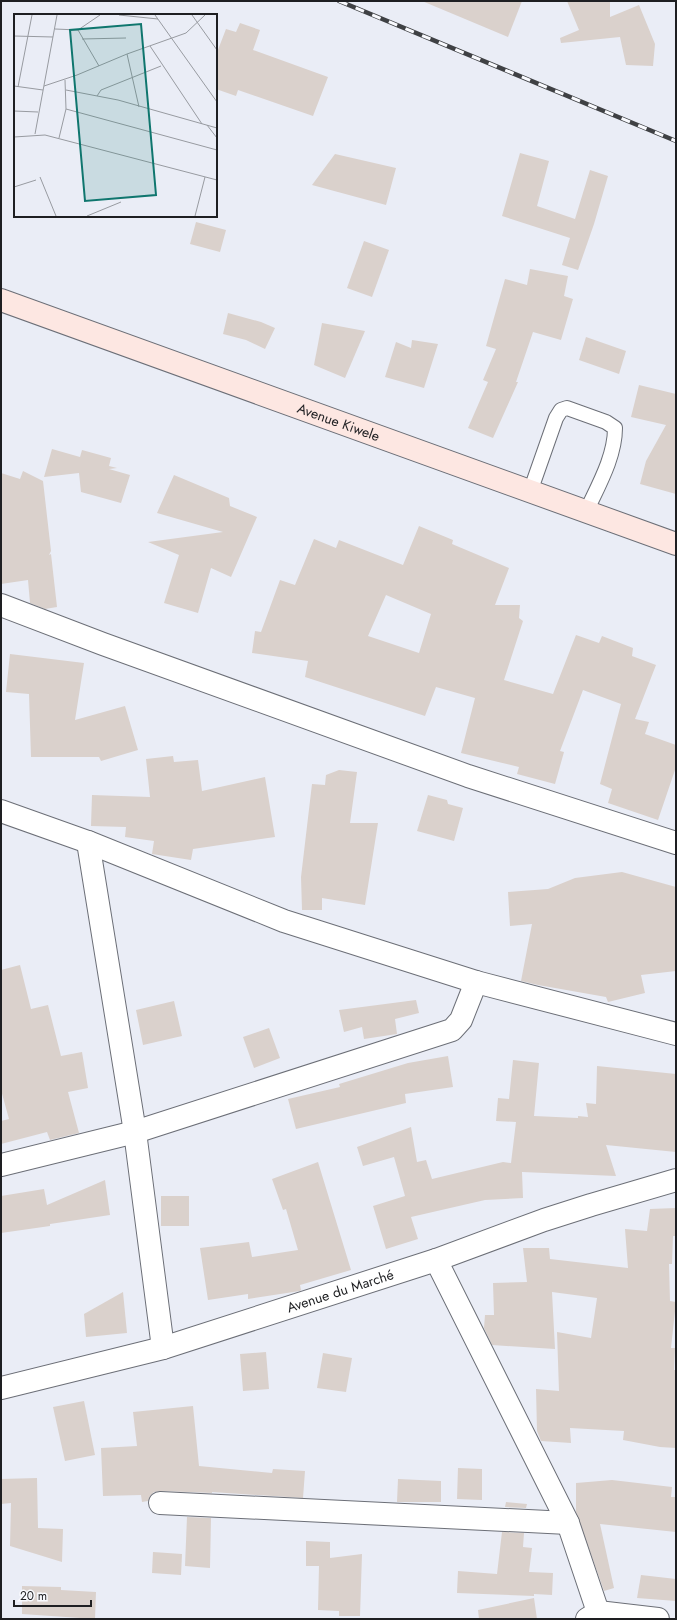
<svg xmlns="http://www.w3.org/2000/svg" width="677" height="1620" viewBox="0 0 677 1620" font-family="Jost,sans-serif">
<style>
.building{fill:#dad1cc;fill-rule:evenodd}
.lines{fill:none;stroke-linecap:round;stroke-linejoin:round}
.lane-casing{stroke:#6c6f77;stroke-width:16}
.street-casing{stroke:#6c6f77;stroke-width:24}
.secondary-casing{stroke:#6c6f77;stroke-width:24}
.lane{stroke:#fff;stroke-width:14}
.street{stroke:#fff;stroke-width:22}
.secondary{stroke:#fde7e2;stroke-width:22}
.rail-casing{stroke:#3f4144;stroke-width:4.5}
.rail{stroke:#f9fafe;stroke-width:3;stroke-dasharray:9;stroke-linecap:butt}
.labels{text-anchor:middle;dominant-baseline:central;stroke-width:3;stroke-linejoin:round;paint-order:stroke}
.street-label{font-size:14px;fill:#1e1f22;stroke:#f9fafe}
.inset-road{fill:none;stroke:#989ba1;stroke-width:1}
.view{fill:#0f766e;fill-opacity:0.15;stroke:#0f766e;stroke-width:2}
.inset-edge{fill:none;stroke:#1e1f22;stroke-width:2}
</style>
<rect width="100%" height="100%" fill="#eaedf6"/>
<g class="building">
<polygon points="422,1 522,1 508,37"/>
<polygon points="567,1 610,1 610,17 639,5 655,44 653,66 626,65 620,37 561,43 560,38 579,30"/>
<polygon points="240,23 260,30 253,50 328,77 313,116 238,90 236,96 216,89 216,55 226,29 236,32"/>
<polygon points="520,153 549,161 537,206 575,219 590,170 608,176 594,224 578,270 562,265 570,238 502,216"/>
<polygon points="335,154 396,168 386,205 312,185"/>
<polygon points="196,222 226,230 220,252 190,244"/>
<polygon points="364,241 389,250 372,297 347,288"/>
<polygon points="530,269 568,276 564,296 573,299 561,340 533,332 516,382 518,382 493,438 468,428 488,382 483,380 496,349 486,346 505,279 527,285"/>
<polygon points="228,313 261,322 275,328 265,349 246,340 223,334"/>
<polygon points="322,323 365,331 345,378 314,365"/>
<polygon points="586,337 626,351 619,374 579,360"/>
<polygon points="412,340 438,344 424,388 385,377 396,342 411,348"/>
<polygon points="639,385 676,394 676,494 640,484 646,461 666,425 631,417"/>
<polygon points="52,449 80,457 82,450 111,458 109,466 117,468 109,469 130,475 121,503 81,492 79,473 44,477"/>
<polygon points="23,471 43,481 51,551 49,555 51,554 57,607 45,609 30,603 28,580 1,584 1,473 20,479"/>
<polygon points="174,475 229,498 230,506 257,517 231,577 211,568 198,613 164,603 179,555 148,542 223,532 157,513"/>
<path d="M419,526L453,540L452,544L509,568L495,605H520L519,618L523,621L504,680L553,694L576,635L599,643L602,636L633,648L632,656L656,665L635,719L649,722L645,734L676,745V767L658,820L608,803L612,789L600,784L621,704L583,690L560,751L564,752L555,784L517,774L519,767L461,753L475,698L436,687L425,716L305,677L308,661L252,653L255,631L261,632L280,580L295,585L314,539L336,548L339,540L403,565ZM386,595L431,614L419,653L368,636Z"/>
<polygon points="10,654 84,663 75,720 125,706 138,750 101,761 99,757 31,757 29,694 6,692"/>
<polygon points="173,756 174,762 198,760 202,791 265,777 275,837 193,849 191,860 152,854 154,841 125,837 126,827 91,826 92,795 150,797 146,759"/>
<polygon points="339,770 357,772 350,823 378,823 365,905 322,898 322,910 302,910 301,877 312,784 325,785 326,775"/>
<polygon points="428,795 447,800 448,804 463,808 454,841 417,831"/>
<polygon points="622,872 676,887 676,971 641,975 645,993 608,1002 606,997 538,985 521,981 532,924 510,926 508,892 548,889 575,878"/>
<polygon points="20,965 31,1009 48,1005 61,1056 82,1052 88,1088 68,1092 79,1133 50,1140 47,1132 1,1144 1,1121 9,1119 1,1090 1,970"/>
<polygon points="416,1000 419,1013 395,1019 397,1034 364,1039 362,1027 344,1032 339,1010"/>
<polygon points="174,1001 182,1036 143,1045 136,1010"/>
<polygon points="269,1028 280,1058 254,1068 243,1037"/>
<polygon points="448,1056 453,1087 405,1094 406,1103 296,1129 288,1099 340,1087 339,1084 408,1063"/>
<polygon points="513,1060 539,1063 534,1116 578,1118 578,1116 588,1117 586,1103 596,1104 597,1066 676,1074 676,1152 606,1145 616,1176 522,1172 523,1198 485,1200 411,1217 418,1239 386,1249 373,1206 405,1196 394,1157 363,1166 357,1147 411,1127 417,1162 426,1160 432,1179 503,1162 511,1163 516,1122 496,1121 498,1098 509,1099"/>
<polygon points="318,1162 351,1270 300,1285 301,1290 300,1291 248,1299 248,1294 208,1300 200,1248 249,1242 252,1257 298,1250 286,1209 283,1210 272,1179"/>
<polygon points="105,1180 110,1215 50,1224 50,1226 1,1233 1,1196 44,1189 47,1205"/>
<rect x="161" y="1196" width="28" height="30"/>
<polygon points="676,1208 676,1236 673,1236 672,1264 669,1264 670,1301 676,1302 671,1348 675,1348 674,1370 676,1370 676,1448 660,1447 623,1440 624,1431 570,1428 571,1443 541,1441 537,1431 536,1389 559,1391 557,1332 591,1338 597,1298 552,1292 555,1349 492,1345 484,1328 485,1315 494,1315 493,1283 527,1282 523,1248 549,1248 550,1259 628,1268 625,1229 647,1231 650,1209"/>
<polygon points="123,1292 127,1333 86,1337 84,1314"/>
<polygon points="266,1352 269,1389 243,1391 240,1354"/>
<polygon points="323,1353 352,1358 346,1392 317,1388"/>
<polygon points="84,1401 95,1455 65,1461 53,1407"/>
<polygon points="193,1406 199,1466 272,1473 273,1469 305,1471 303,1498 212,1492 212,1493 161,1491 154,1492 150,1496 148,1501 142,1502 141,1495 103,1496 101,1448 137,1446 133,1412"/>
<polygon points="458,1468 482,1469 482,1500 457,1499"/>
<polygon points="37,1478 38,1528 63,1529 62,1562 10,1546 11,1503 1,1504 1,1479"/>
<polygon points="398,1479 441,1481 441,1502 397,1502"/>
<polygon points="612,1480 672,1487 671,1497 676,1497 676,1532 600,1524 614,1588 604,1591 576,1512 576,1483"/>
<polygon points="506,1502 527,1504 526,1508 505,1507"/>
<polygon points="187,1517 211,1518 210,1568 185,1566"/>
<polygon points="502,1532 524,1533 523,1547 532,1548 529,1572 553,1573 552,1595 534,1594 534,1596 457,1593 458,1571 497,1574"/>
<polygon points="306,1541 330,1542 330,1558 362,1554 360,1616 339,1616 339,1611 318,1610 319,1566 306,1566"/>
<polygon points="153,1552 182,1554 181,1575 152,1573"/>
<polygon points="641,1575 676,1579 676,1601 637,1598"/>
<polygon points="22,1586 61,1587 61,1590 96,1592 95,1619 22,1614"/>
<polygon points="534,1598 537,1619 479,1619 478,1610"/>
</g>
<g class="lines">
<g class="lane-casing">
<path id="lane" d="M530,492L556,418L561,410L567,408L606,422L615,428C615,457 598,486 586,512"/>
</g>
<g class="street-casing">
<g id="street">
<polyline points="1,605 103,644 468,776 676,843"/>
<polyline points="1,811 88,842 284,921 476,982 676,1034"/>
<polyline points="88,842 135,1132 163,1348"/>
<polyline points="1,1165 135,1132 452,1030 461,1020 476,982"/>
<polyline points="436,1260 568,1523 598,1612"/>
<path id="s1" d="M1,1388L163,1348L436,1260L544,1220L591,1205L676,1180"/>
<polyline points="160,1503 568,1523"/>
<polyline points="587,1619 598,1612 658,1619"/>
</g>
</g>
<g class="secondary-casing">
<g id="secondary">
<path id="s2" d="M1,300L676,544"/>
</g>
</g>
<use href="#lane" class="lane"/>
<use href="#street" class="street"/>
<use href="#secondary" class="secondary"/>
<g class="rail-casing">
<polyline id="rail" points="339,1 676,141"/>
</g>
<use href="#rail" class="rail"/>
</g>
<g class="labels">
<g class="street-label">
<text stroke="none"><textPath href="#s2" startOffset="359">Avenue Kiwele</textPath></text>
<text stroke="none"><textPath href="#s1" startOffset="353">Avenue du Marché</textPath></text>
</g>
</g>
<g transform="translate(14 14)">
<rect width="203" height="203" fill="#eaedf6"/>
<path class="inset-road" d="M105,1L144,5M141,1L203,88M178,1L203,36M41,15L64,16L86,1M64,16L85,52M0,22L39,23M68,25L112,24M136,32L188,110M113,40L125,93M0,72L29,76M30,72L63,61L113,40L172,19L191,1M4,73L18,1M52,76L104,86L203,114M83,82L87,76L147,52M52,95L203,136M0,97L24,98M193,111L203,124M21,120L43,1M0,123L31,121L203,166M45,124L52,95L51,66M26,163L42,202M0,173L22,166M73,202L107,188M181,202L191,163"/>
<path class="view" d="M127,10L142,181L71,187L56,16Z"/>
<rect width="203" height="203" class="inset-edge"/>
</g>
<rect width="677" height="1620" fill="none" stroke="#1e1f22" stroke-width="4"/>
<path d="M14 1600v6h77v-6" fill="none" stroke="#1e1f22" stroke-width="2"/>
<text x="20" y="1600" font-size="12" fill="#1e1f22" stroke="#f9fafe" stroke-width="3" paint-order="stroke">20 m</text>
</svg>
